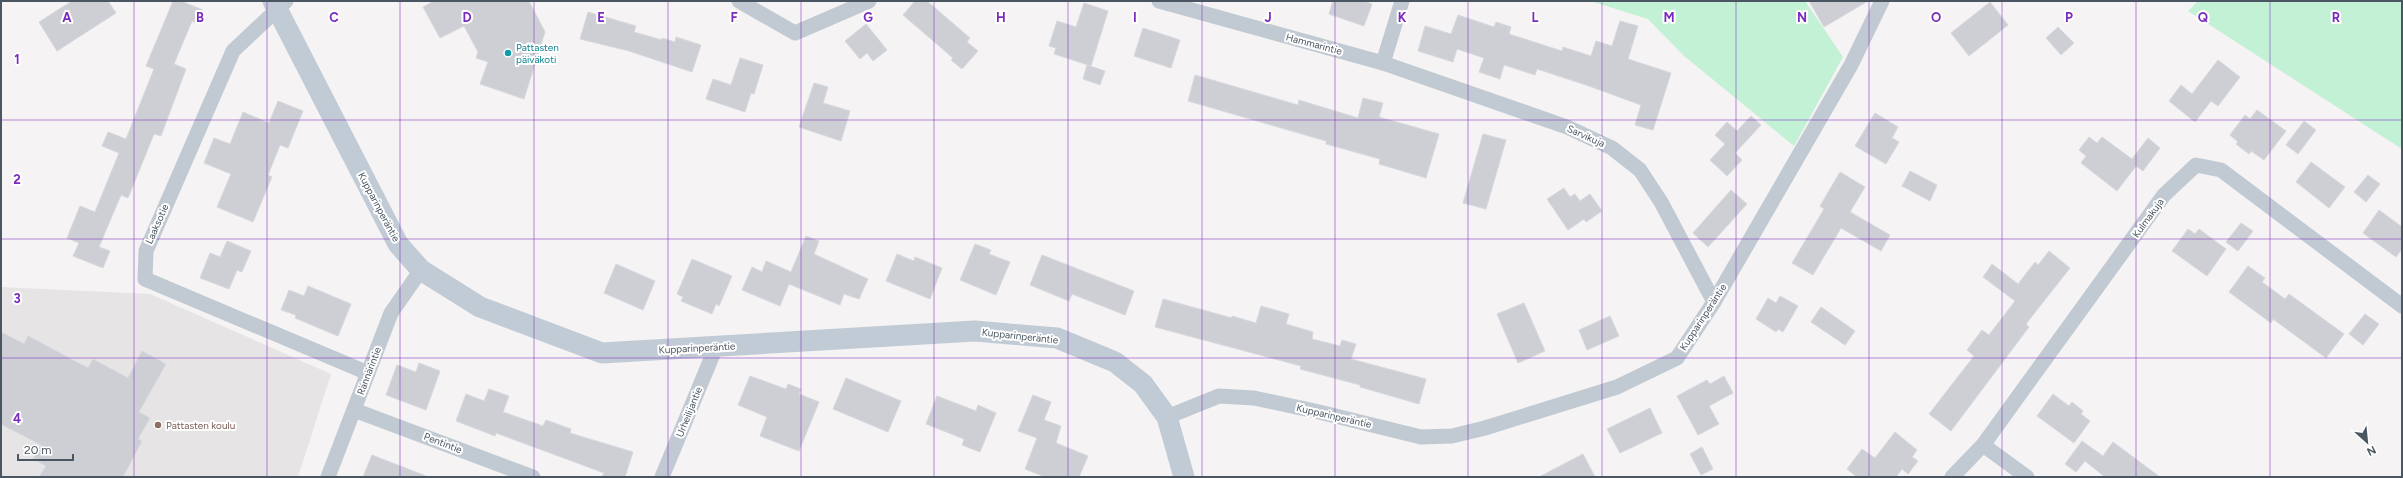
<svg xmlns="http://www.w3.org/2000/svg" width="2403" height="478" viewBox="0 0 2403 478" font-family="Figtree,sans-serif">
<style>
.education{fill:#e6e4e5}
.green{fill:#c3f1d5}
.building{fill:#cdcfd5;stroke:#d7d9de}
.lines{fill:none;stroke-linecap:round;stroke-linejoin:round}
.street{stroke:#c1cad2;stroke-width:15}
.secondary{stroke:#c1cbd6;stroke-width:21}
.grid{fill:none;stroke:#7b2cbf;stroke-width:1;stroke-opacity:0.55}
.culture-dot{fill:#0f9aa8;stroke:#fff;stroke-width:1.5}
.education-dot{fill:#8d6e63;stroke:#fff;stroke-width:1.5}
.labels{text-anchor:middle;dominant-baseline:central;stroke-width:4;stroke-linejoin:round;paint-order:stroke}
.street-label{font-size:10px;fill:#4a5661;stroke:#fff}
.culture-label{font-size:10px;fill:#0d838f;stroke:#fff;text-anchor:start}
.education-label{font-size:10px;fill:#785e54;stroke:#fff;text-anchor:start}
.grid-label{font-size:13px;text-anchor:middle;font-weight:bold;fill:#7b2cbf;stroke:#fff;stroke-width:4;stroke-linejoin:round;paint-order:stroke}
</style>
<rect width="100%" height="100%" fill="#f5f3f3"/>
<polygon class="education" points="1,287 150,294 331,374 298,477 1,477"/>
<g class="green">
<polygon points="1590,1 1805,1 1843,57 1794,146 1683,55 1648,19"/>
<polygon points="2198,1 2402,1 2402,149 2188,11"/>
</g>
<g class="building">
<polygon points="72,1 108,1 116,13 57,51 39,22"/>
<polygon points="173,1 181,1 203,10 198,23 192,21 174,64 186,69 161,136 154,134 128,198 121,195 99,247 110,251 103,268 73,256 79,243 67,238 80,206 95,212 119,153 102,146 108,132 126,139 154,69 146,66"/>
<polygon points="434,1 529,1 545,32 524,99 480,84 488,62 476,58 478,52 464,26 440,38 423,7"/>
<polygon points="915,1 927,1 970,38 967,42 978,51 962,69 951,60 953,58 903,15"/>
<polygon points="1333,1 1363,1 1372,4 1364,26 1329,14"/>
<polygon points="1809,1 1868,1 1824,27"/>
<polygon points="1990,2 2008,25 1969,56 1951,33"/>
<polygon points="1084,3 1108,11 1091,66 1054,54 1056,48 1049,46 1057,21 1076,27"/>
<polygon points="588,12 636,26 634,32 662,40 662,38 675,42 676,37 701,45 692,72 629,51 580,39"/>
<polygon points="1458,15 1494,27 1496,22 1511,27 1509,34 1562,51 1563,47 1591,56 1596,41 1612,46 1620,21 1638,26 1628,59 1671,73 1653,130 1635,125 1641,105 1586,85 1537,69 1535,75 1504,65 1500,79 1479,72 1484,58 1457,49 1453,62 1418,51 1425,26 1451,34"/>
<polygon points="866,24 887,50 873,61 867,53 860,59 845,41"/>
<polygon points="2058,27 2074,43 2061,55 2046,38"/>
<polygon points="1143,28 1180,40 1171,68 1134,56"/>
<polygon points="740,58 763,65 754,94 751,93 745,112 706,99 713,79 731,85"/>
<polygon points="2218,60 2240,77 2218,106 2211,101 2195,122 2169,101 2181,85 2192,94"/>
<polygon points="1087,65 1105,71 1100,85 1083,79"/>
<polygon points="1195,75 1298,105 1299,100 1358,118 1363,98 1383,103 1379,117 1439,134 1426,178 1379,164 1380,159 1326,144 1326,141 1188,101"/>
<polygon points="814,83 828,87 823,103 850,111 841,141 799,127"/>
<polygon points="278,101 303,111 288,148 280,145 268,175 272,177 253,222 217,207 231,174 204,163 214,138 230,144 243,112 269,123"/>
<polygon points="2257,110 2286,131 2264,160 2251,151 2249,154 2236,144 2238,142 2230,135 2245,115 2250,119"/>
<polygon points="1875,113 1898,127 1892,138 1899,142 1886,164 1855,146"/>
<polygon points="1751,116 1761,125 1735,153 1742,160 1727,176 1710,160 1725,144 1715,135 1727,122 1737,131"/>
<polygon points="2304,121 2316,130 2298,154 2286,145"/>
<polygon points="1483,134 1506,140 1486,209 1463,203"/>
<polygon points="2089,137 2097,143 2102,137 2132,159 2148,138 2160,148 2143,171 2136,166 2117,191 2081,163 2086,156 2079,150"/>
<polygon points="2311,162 2345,187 2329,208 2296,182"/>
<polygon points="1910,171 1937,185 1930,201 1902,186"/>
<polygon points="1840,172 1865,187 1850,212 1890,235 1881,251 1841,228 1813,275 1792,263 1824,209 1820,206"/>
<polygon points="2368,175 2380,184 2366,202 2354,192"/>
<polygon points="1564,188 1570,197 1575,194 1580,201 1590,194 1602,211 1586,222 1584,219 1568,230 1547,199"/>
<polygon points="1731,190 1747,204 1708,247 1693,233"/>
<polygon points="2379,210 2402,227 2402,249 2396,257 2363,233"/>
<polygon points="2241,223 2253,231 2238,251 2226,242"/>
<polygon points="2188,229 2195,234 2199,229 2226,249 2207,276 2172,251"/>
<polygon points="806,236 819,241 814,254 868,279 859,299 844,294 840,305 789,284 780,306 742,290 752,267 762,272 766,261 791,272"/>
<polygon points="227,241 251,251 242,272 237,270 229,289 200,278 210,253 220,257"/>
<polygon points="975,244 991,250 989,254 1010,262 996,295 960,280"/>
<polygon points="2049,251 2070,268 2026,324 2029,327 1951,431 1929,414 1974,356 1967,350 1982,330 1989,335 2015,301 1983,277 1992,264 2018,284 2035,262 2038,265"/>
<polygon points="897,254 914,261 915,257 942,268 930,299 886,281"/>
<polygon points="1042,255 1134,291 1125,315 1072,294 1069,301 1030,285"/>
<polygon points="692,259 732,276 719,306 716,304 712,314 681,301 683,297 677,294"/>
<polygon points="616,264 655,281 643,310 604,293"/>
<polygon points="2248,266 2265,278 2262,282 2285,299 2289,294 2344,334 2326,358 2273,319 2271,323 2229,292"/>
<polygon points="308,286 351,304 338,336 295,318 296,315 281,310 289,290 304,296"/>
<polygon points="1780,296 1798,306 1783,332 1778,329 1776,332 1756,319 1768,298 1776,303"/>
<polygon points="1163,299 1232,318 1232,316 1256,323 1261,306 1289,314 1286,324 1313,332 1312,339 1340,346 1342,340 1356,344 1351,359 1426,379 1419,404 1360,387 1360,385 1300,369 1301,366 1155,327"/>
<polygon points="1524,303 1545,351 1518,363 1497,314"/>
<polygon points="1821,307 1855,331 1845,345 1811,322"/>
<polygon points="2365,314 2379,324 2363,345 2349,334"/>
<polygon points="1610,316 1619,336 1587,350 1579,330"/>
<polygon points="1,332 24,344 28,336 88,368 93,359 128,378 142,351 166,364 139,412 150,418 138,439 142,441 123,477 39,477 46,466 33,459 41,445 1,424"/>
<polygon points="419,363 440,371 426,410 386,395 397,365 416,372"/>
<polygon points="750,376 786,389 788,384 801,389 799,394 819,402 799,451 760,436 767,417 738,405"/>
<polygon points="1724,376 1733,393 1709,406 1719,424 1698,435 1677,396 1707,380 1710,384"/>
<polygon points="846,378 901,401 888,432 833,409"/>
<polygon points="489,389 509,396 503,412 543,426 546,420 571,429 570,433 633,452 625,477 602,477 604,473 496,433 495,436 456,421 466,394 484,401"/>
<polygon points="2053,394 2069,406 2072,402 2083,411 2081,414 2090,421 2074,443 2037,416"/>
<polygon points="1033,395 1051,402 1044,420 1061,426 1056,443 1088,456 1079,477 1045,477 1025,469 1037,438 1018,431"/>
<polygon points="937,396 976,411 978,405 996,413 980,452 962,445 964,439 926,424"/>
<polygon points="1650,408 1662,433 1620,453 1607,429"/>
<polygon points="1895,432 1917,450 1912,457 1918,461 1908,474 1902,469 1896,477 1857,477 1847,469 1862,449 1875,458"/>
<polygon points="2082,441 2103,456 2113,442 2160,477 2105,477 2085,461 2076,472 2065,464"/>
<polygon points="1702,447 1713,469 1701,475 1690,454"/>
<polygon points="1583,454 1595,477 1539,477"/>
<polygon points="372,455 426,476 426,477 363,477"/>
</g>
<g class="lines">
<g class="street">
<polyline points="286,1 233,51 146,251 145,279 368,373"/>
<polyline points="739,1 795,33 869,1"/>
<polyline points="1159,1 1383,63 1402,1"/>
<polyline points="1383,63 1567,127 1612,148 1640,170 1661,202 1714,302"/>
<polyline points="354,410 533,477"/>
<polyline points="1167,417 1219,396 1254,398 1315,411 1421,437 1452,436 1485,428 1617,387 1677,358 1714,302 1851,65 1882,1"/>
<polyline points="1983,445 2027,477"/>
<polyline points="328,477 391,313 421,270"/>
<polyline points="662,477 716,347"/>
<polyline points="1952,477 1983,445 2164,195 2196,165 2221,170 2402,306"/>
</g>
<polyline class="secondary" points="273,1 398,244 421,270 480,307 602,353 975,331 1057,338 1115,362 1143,384 1167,417 1184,477"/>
</g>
<path class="grid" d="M134,1V477M267,1V477M400,1V477M534,1V477M668,1V477M801,1V477M934,1V477M1068,1V477M1202,1V477M1335,1V477M1468,1V477M1602,1V477M1736,1V477M1869,1V477M2002,1V477M2136,1V477M2270,1V477M1,120H2402M1,239H2402M1,358H2402"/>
<circle class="culture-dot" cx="508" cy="53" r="4"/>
<circle class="education-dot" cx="158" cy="425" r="4"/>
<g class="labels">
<g class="street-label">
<text transform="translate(1314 44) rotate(15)">Hammarintie</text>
<text transform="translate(1586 136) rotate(24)">Sarvikuja</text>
<text transform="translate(379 207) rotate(62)">Kupparinperäntie</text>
<text transform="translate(2148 218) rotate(-54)">Kulmakuja</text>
<text transform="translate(157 224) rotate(-66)">Laaksotie</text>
<text transform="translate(1703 317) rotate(-57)">Kupparinperäntie</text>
<text transform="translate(1020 336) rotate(6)">Kupparinperäntie</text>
<text transform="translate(697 348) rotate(-3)">Kupparinperäntie</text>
<text transform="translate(369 371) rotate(-69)">Rännärintie</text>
<text transform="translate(689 412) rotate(-68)">Urheilijantie</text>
<text transform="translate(1334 416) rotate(13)">Kupparinperäntie</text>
<text transform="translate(443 443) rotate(21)">Pentintie</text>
</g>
<g class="culture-label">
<text x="516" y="47">Pattasten<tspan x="516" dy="12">päiväkoti</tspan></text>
</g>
<g class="education-label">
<text x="166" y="425">Pattasten koulu</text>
</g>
</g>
<g class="grid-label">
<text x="67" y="22">A</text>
<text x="200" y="22">B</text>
<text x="334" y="22">C</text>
<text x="467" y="22">D</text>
<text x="601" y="22">E</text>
<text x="734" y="22">F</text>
<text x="868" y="22">G</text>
<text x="1001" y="22">H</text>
<text x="1135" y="22">I</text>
<text x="1268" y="22">J</text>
<text x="1402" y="22">K</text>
<text x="1535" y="22">L</text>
<text x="1669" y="22">M</text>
<text x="1802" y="22">N</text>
<text x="1936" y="22">O</text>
<text x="2069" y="22">P</text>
<text x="2203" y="22">Q</text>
<text x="2336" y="22">R</text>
<text x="17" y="64">1</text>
<text x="17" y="184">2</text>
<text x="17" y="303">3</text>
<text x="17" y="423">4</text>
</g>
<rect width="2403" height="478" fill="none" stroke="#4a5661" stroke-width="4"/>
<g transform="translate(2367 442) rotate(153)" stroke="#ffffff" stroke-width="3" paint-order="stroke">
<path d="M0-3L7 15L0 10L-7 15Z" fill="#4a5661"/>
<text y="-6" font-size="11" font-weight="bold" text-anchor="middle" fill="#4a5661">N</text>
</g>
<path d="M18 454v6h55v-6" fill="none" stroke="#4a5661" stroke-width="2"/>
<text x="24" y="454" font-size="12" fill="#4a5661" stroke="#ffffff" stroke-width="3" paint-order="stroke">20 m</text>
</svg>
